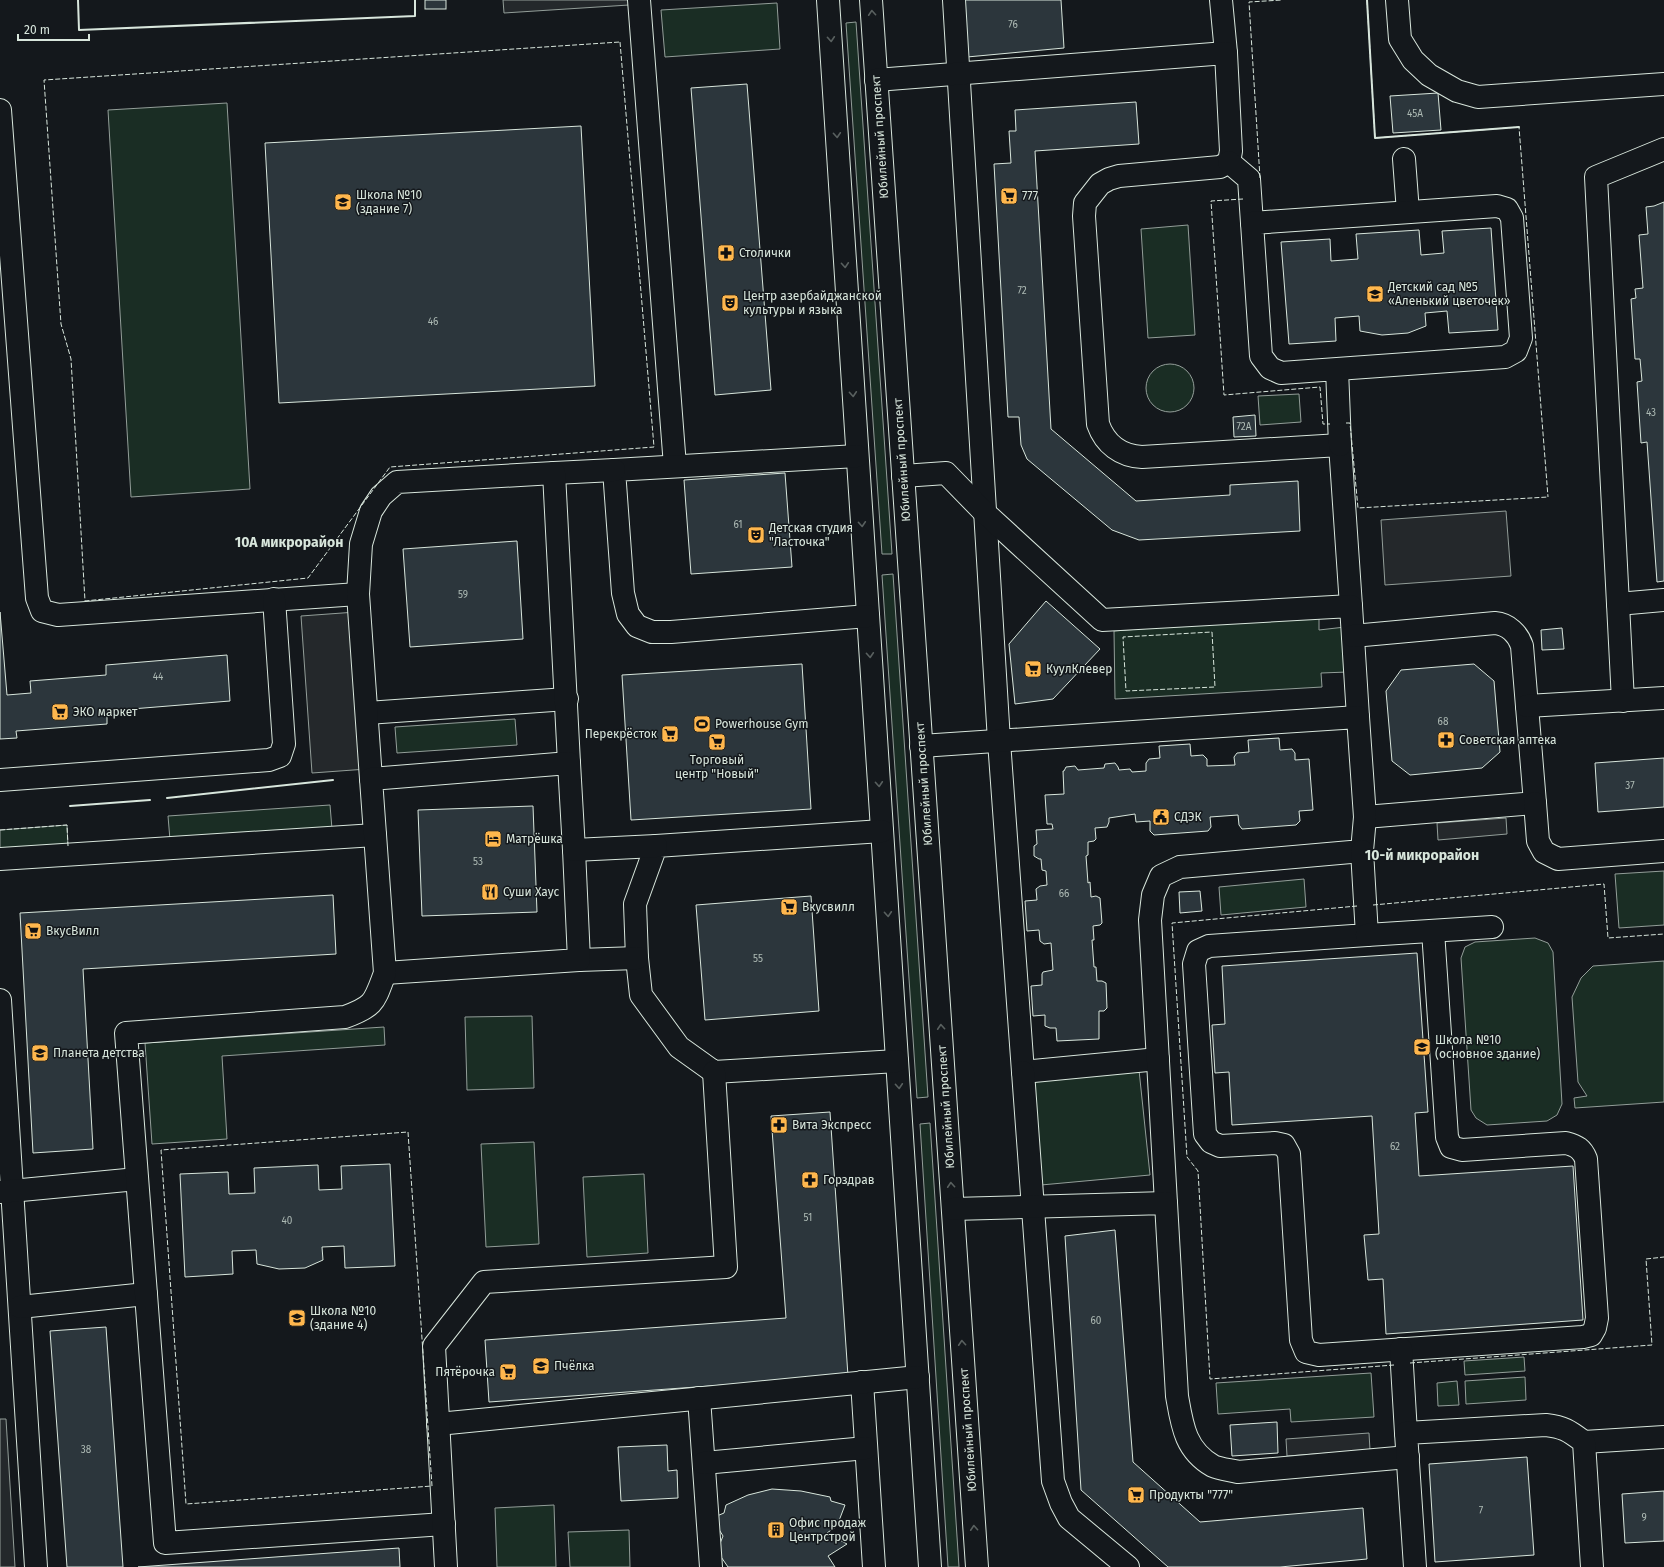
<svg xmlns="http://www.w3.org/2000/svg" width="1664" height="1567" viewBox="0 0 1664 1567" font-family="'Fira Sans',sans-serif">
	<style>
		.green { fill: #1a2d24; stroke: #939e99 }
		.parking { fill: #24282b; stroke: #939e99 }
		.building { fill: #2c363c; stroke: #d8e6dc }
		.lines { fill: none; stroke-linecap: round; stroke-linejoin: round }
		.minor-casing { stroke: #d8e6dc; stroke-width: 24 }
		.minor { stroke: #14181c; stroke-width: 22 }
		.fence { stroke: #d8e6dc; stroke-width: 1; stroke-dasharray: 5 2; stroke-linecap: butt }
		.wall { stroke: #d8e6dc; stroke-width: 2 }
		.oneway { stroke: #59605f }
		.labels { text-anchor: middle; stroke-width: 3; stroke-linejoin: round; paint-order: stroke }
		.number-label { font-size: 10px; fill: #adbab4 }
		.street-label { font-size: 12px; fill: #d8e6dc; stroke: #14181c }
		.poi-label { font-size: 12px; fill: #d8e6dc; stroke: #14181c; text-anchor: start }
		.quarter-label { font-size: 14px; font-weight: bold; fill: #d8e6dc; stroke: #14181c }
	</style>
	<rect width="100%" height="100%" fill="#14181c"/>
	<g class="green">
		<polygon points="777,3 780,49 665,57 661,10"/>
		<polygon points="856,22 892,554 882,554 846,23"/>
		<polygon points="227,103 250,489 131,497 108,110"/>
		<polygon points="1188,225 1195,335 1148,338 1141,229"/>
		<circle cx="1170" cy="388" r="24"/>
		<polygon points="1299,394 1301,422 1260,425 1258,396"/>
		<polygon points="893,574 928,1097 917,1098 882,575"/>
		<polygon points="1319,615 1319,630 1345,627 1348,672 1321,673 1322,687 1115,699 1114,631"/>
		<polygon points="515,719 517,745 397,753 395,727"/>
		<polygon points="330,805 332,829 170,840 168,816"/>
		<polygon points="67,825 68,847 0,852 0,830"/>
		<polygon points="1664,871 1664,925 1619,928 1615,874"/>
		<polygon points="1304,879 1306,907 1221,915 1219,887"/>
		<polygon points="1535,938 1548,943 1553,952 1562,1104 1557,1115 1547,1121 1487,1125 1476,1118 1471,1110 1461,958 1465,947 1475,942"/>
		<polygon points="1664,961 1664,1102 1575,1108 1574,1098 1587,1096 1578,1082 1572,997 1581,978 1593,966"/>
		<polygon points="532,1016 534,1088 467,1090 465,1017"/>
		<polygon points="384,1027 385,1045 222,1056 227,1139 152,1144 145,1043"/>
		<polygon points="1139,1070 1150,1175 1041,1185 1032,1080"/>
		<polygon points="930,1123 959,1567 948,1567 920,1124"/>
		<polygon points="534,1142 539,1244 486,1247 481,1144"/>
		<polygon points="644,1174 648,1253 587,1257 583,1177"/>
		<polygon points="1524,1357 1525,1371 1465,1375 1464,1361"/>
		<polygon points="1371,1373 1374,1417 1291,1422 1290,1409 1218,1414 1216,1383"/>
		<polygon points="1525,1377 1526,1400 1466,1404 1465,1381"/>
		<polygon points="1457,1381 1459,1405 1438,1406 1437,1383"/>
		<polygon points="554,1505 556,1567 497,1567 495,1508"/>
		<polygon points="629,1530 630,1567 570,1567 568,1532"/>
	</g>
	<g class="parking">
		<polygon points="503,0 629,0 629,5 504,13"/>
		<polygon points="1506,511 1511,576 1385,585 1381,520"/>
		<polygon points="356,612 367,769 312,773 301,616"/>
		<polygon points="1506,818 1507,834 1438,840 1437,823"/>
		<polygon points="0,1419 6,1419 15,1567 0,1567"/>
		<polygon points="1369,1433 1370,1450 1287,1456 1286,1439"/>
	</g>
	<g class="building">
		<rect x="425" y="0" width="21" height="9"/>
		<polygon points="963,0 1061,0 1064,48 967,57"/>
		<polygon points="747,84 771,390 715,395 691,88"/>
		<polygon points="1438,93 1441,130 1393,133 1390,96"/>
		<polygon points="1136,102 1139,144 1035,151 1051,429 1136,501 1230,495 1230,485 1298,481 1300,531 1139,540 1112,530 1027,459 1021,445 1019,417 1008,417 994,164 1011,163 1009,131 1016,131 1015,110"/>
		<polygon points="581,126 595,386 279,403 265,143"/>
		<polygon points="1664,202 1664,581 1657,582 1647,442 1641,443 1637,382 1642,381 1640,359 1635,359 1631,299 1636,298 1635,289 1643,288 1639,235 1648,234 1646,207 1654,206"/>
		<polygon points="1491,228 1498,330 1449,333 1447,311 1425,313 1426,326 1408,333 1382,335 1360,331 1359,316 1335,318 1336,341 1289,344 1281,242 1330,239 1331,261 1358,259 1356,234 1419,230 1421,255 1444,253 1442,231"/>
		<polygon points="1255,415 1256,436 1234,437 1233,417"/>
		<polygon points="785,473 792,567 691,574 684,480"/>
		<polygon points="517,541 523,639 410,647 403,549"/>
		<polygon points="1046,601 1100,649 1053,699 1015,704 1009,644"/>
		<polygon points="0,612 7,695 31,693 30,681 106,675 106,665 227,655 230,701 107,711 107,724 16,731 17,738 0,739"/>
		<polygon points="1562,628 1564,649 1542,650 1541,630"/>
		<polygon points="802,664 811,809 631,820 622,675"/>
		<polygon points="1474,664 1494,681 1500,752 1482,768 1410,775 1392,761 1386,691 1401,670"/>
		<polygon points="1279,738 1280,750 1292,749 1295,753 1295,760 1309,759 1313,810 1299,811 1300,821 1296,825 1242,829 1239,825 1238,815 1210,817 1211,827 1208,831 1154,835 1150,831 1150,821 1136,822 1135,814 1109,818 1109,822 1107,827 1095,828 1096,839 1094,841 1088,842 1088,855 1086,856 1088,883 1090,882 1091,897 1096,896 1100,898 1102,923 1100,925 1093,926 1094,940 1092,940 1094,967 1096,967 1097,981 1102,981 1106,983 1107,1008 1104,1011 1099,1011 1099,1039 1057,1041 1056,1028 1050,1028 1045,1026 1045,1015 1033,1016 1031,986 1042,985 1042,974 1043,972 1053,970 1051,943 1044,944 1040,941 1039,930 1027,931 1025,901 1037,900 1036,889 1040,886 1047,885 1046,871 1042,870 1041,859 1039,859 1034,856 1034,846 1037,844 1036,830 1053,829 1052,824 1047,824 1045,795 1064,794 1063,771 1064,771 1066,767 1075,766 1078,770 1104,768 1105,764 1115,763 1118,767 1119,770 1130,769 1132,772 1146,771 1146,763 1149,759 1160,758 1159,746 1190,744 1191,756 1203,755 1207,759 1207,766 1235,765 1234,757 1237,753 1249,752 1248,740"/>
		<polygon points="1664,758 1664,807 1598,812 1595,763"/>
		<polygon points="533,806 537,912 422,916 418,810"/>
		<polygon points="1200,891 1202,911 1180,913 1179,892"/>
		<polygon points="333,895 336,954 83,969 93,1149 33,1153 20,913"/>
		<polygon points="811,896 819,1011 705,1020 696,905"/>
		<polygon points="1417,953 1428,1112 1415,1113 1419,1176 1573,1166 1583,1320 1386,1334 1383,1279 1368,1280 1364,1235 1379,1234 1372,1116 1232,1125 1229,1072 1215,1073 1212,1025 1225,1024 1222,966"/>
		<polygon points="830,1112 848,1376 489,1402 485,1340 786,1318 771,1116"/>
		<polygon points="390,1164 395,1266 345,1268 344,1246 322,1247 323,1260 305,1268 279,1269 257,1264 256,1250 232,1251 233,1274 185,1277 180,1174 228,1172 229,1194 255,1193 254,1168 318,1165 319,1190 342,1189 341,1166"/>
		<polygon points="1115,1230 1133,1462 1200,1522 1363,1508 1367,1559 1280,1567 1168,1567 1081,1490 1065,1236"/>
		<polygon points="106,1327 123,1567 67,1567 50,1331"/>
		<polygon points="1277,1422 1278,1453 1232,1456 1230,1425"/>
		<polygon points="667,1445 668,1471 677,1470 678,1498 621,1501 618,1447"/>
		<polygon points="1527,1457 1534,1555 1435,1562 1429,1464"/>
		<polygon points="772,1489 801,1491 830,1497 831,1501 845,1505 837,1526 827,1533 847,1544 828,1556 835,1567 728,1567 717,1551 723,1536 712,1518 724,1513 726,1505 748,1495"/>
		<polygon points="1664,1491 1664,1541 1625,1543 1622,1494"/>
		<polygon points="399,1548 400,1567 138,1567"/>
	</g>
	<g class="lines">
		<defs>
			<g id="minor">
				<polyline points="639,0 675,466"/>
				<polyline points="828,0 930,1567"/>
				<polyline points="871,0 977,1567"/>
				<polyline points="954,0 999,741 1023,1072 1158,1059"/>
				<polyline points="1221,0 1226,53"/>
				<polyline points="1397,0 1400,39 1413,60 1429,75 1457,91 1478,97 1664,84"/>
				<path d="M876 80 1226 53 1231 151 1229 162 1220 167 1119 176 1109 179 1100 184 1085 203 1084 216 1098 424C1105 444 1121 456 1142 457L1340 445 1351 606"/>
				<polyline points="0,110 37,598 42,611 58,615 358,594"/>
				<polyline points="1404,159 1408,212"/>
				<polyline points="1229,162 1249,179 1252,223"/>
				<polyline points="1337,369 1281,373 1270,368 1261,356 1252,223 1497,206 1507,209 1512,218 1521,338 1516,351 1505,357 1337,369 1340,445"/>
				<polyline points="857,456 614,470 623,593 628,614 637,626 652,632 671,632 868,616"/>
				<polyline points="554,473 614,470"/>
				<polyline points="903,476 946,473 984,512 1102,620 1351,606 1358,717"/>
				<polyline points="1618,604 1664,600"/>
				<path d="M1353 636 1495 623C1508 624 1518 634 1522 646L1535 803 1365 817"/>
				<polyline points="1623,701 1596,177 1664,149"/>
				<polyline points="1527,706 1664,698"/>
				<polyline points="367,713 567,699"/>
				<polyline points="921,746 1358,717 1365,817 1362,851 1180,867 1161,876 1153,895 1150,920 1166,1203"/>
				<polyline points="371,779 358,594 361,544 371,511 381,496 397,482 554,473 569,763"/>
				<polyline points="0,780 269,760 280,756 284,744 274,599"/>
				<polyline points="1535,803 1538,841 1544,852 1558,859 1664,851"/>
				<polyline points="882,831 656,846 635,904 637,958 641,995 679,1047 714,1072 897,1061"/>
				<path d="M1362 851 1367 935 1209 946 1198 951 1194 964 1205 1134 1211 1142 1220 1146 1275 1143 1284 1145 1289 1154 1301 1340 1306 1352 1319 1355 1583 1337 1591 1335 1595 1328 1597 1318 1586 1159C1582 1149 1577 1146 1566 1143L1462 1150 1451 1147 1447 1137 1433 931"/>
				<polyline points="0,859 375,835"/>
				<polyline points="1367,935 1492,927"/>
				<polyline points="579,960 637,958"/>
				<polyline points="385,973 579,960 574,850"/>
				<polyline points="0,1000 36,1567"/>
				<polyline points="1023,1072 1053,1481 1061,1503 1069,1518 1128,1567"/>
				<polyline points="0,1192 137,1179"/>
				<path d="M953 1209 1166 1203 1177 1396C1182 1425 1185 1450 1213 1466 1220 1469 1230 1470 1238 1472L1408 1457"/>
				<polyline points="20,1307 146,1294"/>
				<polyline points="1401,1349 1406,1433"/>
				<polyline points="862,1382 874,1567"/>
				<polyline points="699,1398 711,1567"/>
				<polyline points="438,1424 918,1377"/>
				<polyline points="1584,1442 1664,1437"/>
				<polyline points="704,1463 866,1448"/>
				<path d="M444 1524 165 1543 126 1033 345 1017C375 1006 374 1002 385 973L371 779 569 763 574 850 656 846"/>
				<polyline points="446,1567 434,1346 484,1282 726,1267 714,1072"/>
				<path d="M1415 1567 1406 1433 1546 1425C1564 1427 1569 1431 1584 1442L1592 1567"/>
			</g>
		</defs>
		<use href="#minor" class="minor-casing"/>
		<use href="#minor" class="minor"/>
		<g class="fence">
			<polyline points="1367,0 1375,138 1519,127 1548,497"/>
			<polygon points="620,42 654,447 390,467 308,578 85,601 71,359 61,324 44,80"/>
			<polyline points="1260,178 1249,2 1282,0"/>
			<polyline points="1243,199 1211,201 1224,395 1320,387 1323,424 1330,424"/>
			<polyline points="1346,423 1350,423 1358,508 1548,497"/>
			<polygon points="1212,632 1215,687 1126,691 1123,637"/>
			<polyline points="0,830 67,825 68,846"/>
			<polyline points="1373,905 1604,884 1608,938 1664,934"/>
			<polyline points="1357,906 1172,923 1187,1157 1198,1171 1210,1379 1394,1365"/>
			<polygon points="408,1132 432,1486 186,1504 161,1150"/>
			<polyline points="1410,1363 1652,1345 1646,1259 1664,1257"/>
		</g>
		<g class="wall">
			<polyline points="78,0 79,30 415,16 415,0"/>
			<polyline points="1367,0 1375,138 1519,127"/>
			<polyline points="167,798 333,780"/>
			<polyline points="70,806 150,800"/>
		</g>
	</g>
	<defs><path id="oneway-chevron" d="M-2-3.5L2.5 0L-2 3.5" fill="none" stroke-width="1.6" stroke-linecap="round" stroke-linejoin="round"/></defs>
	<g class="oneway">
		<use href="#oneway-chevron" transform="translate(872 13) rotate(-94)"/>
		<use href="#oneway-chevron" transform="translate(831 39) rotate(86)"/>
		<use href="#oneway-chevron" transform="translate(837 135) rotate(86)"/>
		<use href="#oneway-chevron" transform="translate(845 265) rotate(86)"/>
		<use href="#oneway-chevron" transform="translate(853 394) rotate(86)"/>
		<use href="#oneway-chevron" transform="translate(862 524) rotate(86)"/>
		<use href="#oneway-chevron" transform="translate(870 655) rotate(86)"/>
		<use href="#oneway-chevron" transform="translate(879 784) rotate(86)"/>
		<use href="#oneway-chevron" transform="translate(888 914) rotate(86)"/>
		<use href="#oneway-chevron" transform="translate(941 1027) rotate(-94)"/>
		<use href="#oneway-chevron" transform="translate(899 1086) rotate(86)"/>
		<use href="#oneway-chevron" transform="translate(951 1185) rotate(-94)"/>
		<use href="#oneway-chevron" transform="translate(962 1343) rotate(-94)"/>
		<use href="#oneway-chevron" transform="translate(974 1528) rotate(-94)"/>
	</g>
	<defs>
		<symbol id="supermarket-square" viewBox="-11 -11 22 22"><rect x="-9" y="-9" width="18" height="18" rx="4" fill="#ffb74d" stroke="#14181c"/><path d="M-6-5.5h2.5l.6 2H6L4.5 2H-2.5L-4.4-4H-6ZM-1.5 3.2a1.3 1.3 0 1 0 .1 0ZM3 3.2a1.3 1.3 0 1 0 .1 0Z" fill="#111"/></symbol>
		<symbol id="school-square" viewBox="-11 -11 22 22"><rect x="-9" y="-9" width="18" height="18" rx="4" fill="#ffb74d" stroke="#14181c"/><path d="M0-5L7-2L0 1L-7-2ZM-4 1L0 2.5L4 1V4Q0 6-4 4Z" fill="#111"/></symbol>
		<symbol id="pharmacy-square" viewBox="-11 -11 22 22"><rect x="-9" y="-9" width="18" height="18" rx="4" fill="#ffb74d" stroke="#14181c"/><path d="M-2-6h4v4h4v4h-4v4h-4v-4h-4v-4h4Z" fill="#111"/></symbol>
		<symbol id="theatre-square" viewBox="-11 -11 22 22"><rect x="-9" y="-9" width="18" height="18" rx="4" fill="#ffb74d" stroke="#14181c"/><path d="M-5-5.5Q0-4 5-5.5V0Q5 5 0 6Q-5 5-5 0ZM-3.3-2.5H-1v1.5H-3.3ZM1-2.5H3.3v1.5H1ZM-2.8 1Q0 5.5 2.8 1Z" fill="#111"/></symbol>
		<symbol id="stadium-square" viewBox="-11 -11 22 22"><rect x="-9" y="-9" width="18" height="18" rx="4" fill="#ffb74d" stroke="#14181c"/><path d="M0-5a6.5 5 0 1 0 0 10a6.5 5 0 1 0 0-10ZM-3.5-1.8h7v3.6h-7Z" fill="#111"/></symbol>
		<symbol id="civic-square" viewBox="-11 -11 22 22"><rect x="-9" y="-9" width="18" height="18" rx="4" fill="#ffb74d" stroke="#14181c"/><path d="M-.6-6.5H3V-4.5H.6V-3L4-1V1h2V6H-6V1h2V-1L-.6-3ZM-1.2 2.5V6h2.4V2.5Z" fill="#111"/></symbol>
		<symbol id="hotel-square" viewBox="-11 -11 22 22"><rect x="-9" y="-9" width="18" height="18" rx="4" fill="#ffb74d" stroke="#14181c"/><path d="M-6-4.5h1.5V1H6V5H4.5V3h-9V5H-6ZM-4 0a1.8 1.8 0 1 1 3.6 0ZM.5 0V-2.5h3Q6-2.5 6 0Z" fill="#111"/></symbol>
		<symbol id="restaurant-square" viewBox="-11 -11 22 22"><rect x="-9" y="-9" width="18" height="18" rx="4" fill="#ffb74d" stroke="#14181c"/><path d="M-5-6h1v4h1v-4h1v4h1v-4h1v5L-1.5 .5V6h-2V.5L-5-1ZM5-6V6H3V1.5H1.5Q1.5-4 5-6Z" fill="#111"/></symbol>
		<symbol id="building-square" viewBox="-11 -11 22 22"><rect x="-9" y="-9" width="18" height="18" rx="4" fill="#ffb74d" stroke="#14181c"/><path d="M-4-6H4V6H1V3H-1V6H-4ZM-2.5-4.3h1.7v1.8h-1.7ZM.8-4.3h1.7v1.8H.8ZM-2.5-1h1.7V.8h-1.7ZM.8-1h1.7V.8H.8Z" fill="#111"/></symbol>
	</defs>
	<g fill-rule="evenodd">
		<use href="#supermarket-square" x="999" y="186" width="20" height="20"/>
		<use href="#school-square" x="333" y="192" width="20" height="20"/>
		<use href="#pharmacy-square" x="716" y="243" width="20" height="20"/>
		<use href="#school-square" x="1365" y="284" width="20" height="20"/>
		<use href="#theatre-square" x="720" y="293" width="20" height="20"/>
		<use href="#theatre-square" x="746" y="525" width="20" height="20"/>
		<use href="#supermarket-square" x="1023" y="659" width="20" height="20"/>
		<use href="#supermarket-square" x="50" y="702" width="20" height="20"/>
		<use href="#stadium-square" x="692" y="714" width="20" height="20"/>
		<use href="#supermarket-square" x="660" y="724" width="20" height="20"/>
		<use href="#pharmacy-square" x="1436" y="730" width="20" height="20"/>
		<use href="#supermarket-square" x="707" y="732" width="20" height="20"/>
		<use href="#civic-square" x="1151" y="807" width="20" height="20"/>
		<use href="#hotel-square" x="483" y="829" width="20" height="20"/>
		<use href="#restaurant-square" x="480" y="882" width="20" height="20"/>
		<use href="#supermarket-square" x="779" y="897" width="20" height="20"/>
		<use href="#supermarket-square" x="23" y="921" width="20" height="20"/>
		<use href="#school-square" x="1412" y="1037" width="20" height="20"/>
		<use href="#school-square" x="30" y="1043" width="20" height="20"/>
		<use href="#pharmacy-square" x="769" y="1115" width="20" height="20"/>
		<use href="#pharmacy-square" x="800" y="1170" width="20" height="20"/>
		<use href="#school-square" x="287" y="1308" width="20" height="20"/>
		<use href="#school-square" x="531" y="1356" width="20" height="20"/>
		<use href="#supermarket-square" x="498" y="1362" width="20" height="20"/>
		<use href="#supermarket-square" x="1126" y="1485" width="20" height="20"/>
		<use href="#building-square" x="766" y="1520" width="20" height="20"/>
	</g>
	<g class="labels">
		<g class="number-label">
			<text x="1013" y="28">76</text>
			<text x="1415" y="117">45А</text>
			<text x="1022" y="294">72</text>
			<text x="433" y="325">46</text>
			<text x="1651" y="416">43</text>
			<text x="1244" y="430">72А</text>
			<text x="738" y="528">61</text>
			<text x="463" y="598">59</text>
			<text x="158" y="680">44</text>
			<text x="1443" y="725">68</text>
			<text x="1630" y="789">37</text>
			<text x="478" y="865">53</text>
			<text x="1064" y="897">66</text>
			<text x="758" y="962">55</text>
			<text x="1395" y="1150">62</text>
			<text x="808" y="1221">51</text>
			<text x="287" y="1224">40</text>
			<text x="1096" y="1324">60</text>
			<text x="86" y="1453">38</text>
			<text x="1481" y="1514">7</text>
			<text x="1644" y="1521">9</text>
		</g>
		<g class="street-label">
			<text transform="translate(880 137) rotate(-94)" y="4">Юбилейный проспект</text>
			<text transform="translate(902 460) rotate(-94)" y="4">Юбилейный проспект</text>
			<text transform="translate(924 784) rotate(-94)" y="4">Юбилейный проспект</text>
			<text transform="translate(946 1107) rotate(-94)" y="4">Юбилейный проспект</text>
			<text transform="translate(968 1430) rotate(-94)" y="4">Юбилейный проспект</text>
		</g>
		<g class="poi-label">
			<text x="356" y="199">Школа №10<tspan x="356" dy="14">(здание 7)</tspan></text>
			<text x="1022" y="200">777</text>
			<text x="739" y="257">Столички</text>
			<text x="1388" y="291">Детский сад №5<tspan x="1388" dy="14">«Аленький цветочек»</tspan></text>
			<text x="743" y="300">Центр азербайджанской<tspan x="743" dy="14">культуры и языка</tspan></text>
			<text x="769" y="532">Детская студия<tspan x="769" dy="14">"Ласточка"</tspan></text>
			<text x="1046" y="673">КуулКлевер</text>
			<text x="73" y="716">ЭКО маркет</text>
			<text x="715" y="728">Powerhouse Gym</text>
			<text x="657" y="738" text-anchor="end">Перекрёсток</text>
			<text x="1459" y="744">Советская аптека</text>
			<text x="717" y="764" text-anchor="middle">Торговый<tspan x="717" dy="14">центр "Новый"</tspan></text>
			<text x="1174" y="821">СДЭК</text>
			<text x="506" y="843">Матрёшка</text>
			<text x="503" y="896">Суши Хаус</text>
			<text x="802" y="911">Вкусвилл</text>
			<text x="46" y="935">ВкусВилл</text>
			<text x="1435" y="1044">Школа №10<tspan x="1435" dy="14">(основное здание)</tspan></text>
			<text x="53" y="1057">Планета детства</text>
			<text x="792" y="1129">Вита Экспресс</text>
			<text x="823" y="1184">Горздрав</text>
			<text x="310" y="1315">Школа №10<tspan x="310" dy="14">(здание 4)</tspan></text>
			<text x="554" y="1370">Пчёлка</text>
			<text x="495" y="1376" text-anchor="end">Пятёрочка</text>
			<text x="1149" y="1499">Продукты "777"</text>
			<text x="789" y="1527">Офис продаж<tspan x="789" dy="14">Центрстрой</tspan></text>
		</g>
		<g class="quarter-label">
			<text x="289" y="547">10А микрорайон</text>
			<text x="1422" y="860">10-й микрорайон</text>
		</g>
	</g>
	<path d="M18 34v6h71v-6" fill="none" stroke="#d8e6dc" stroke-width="2"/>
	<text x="24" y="34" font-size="12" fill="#d8e6dc" stroke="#14181c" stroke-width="3" paint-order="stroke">20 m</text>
</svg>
